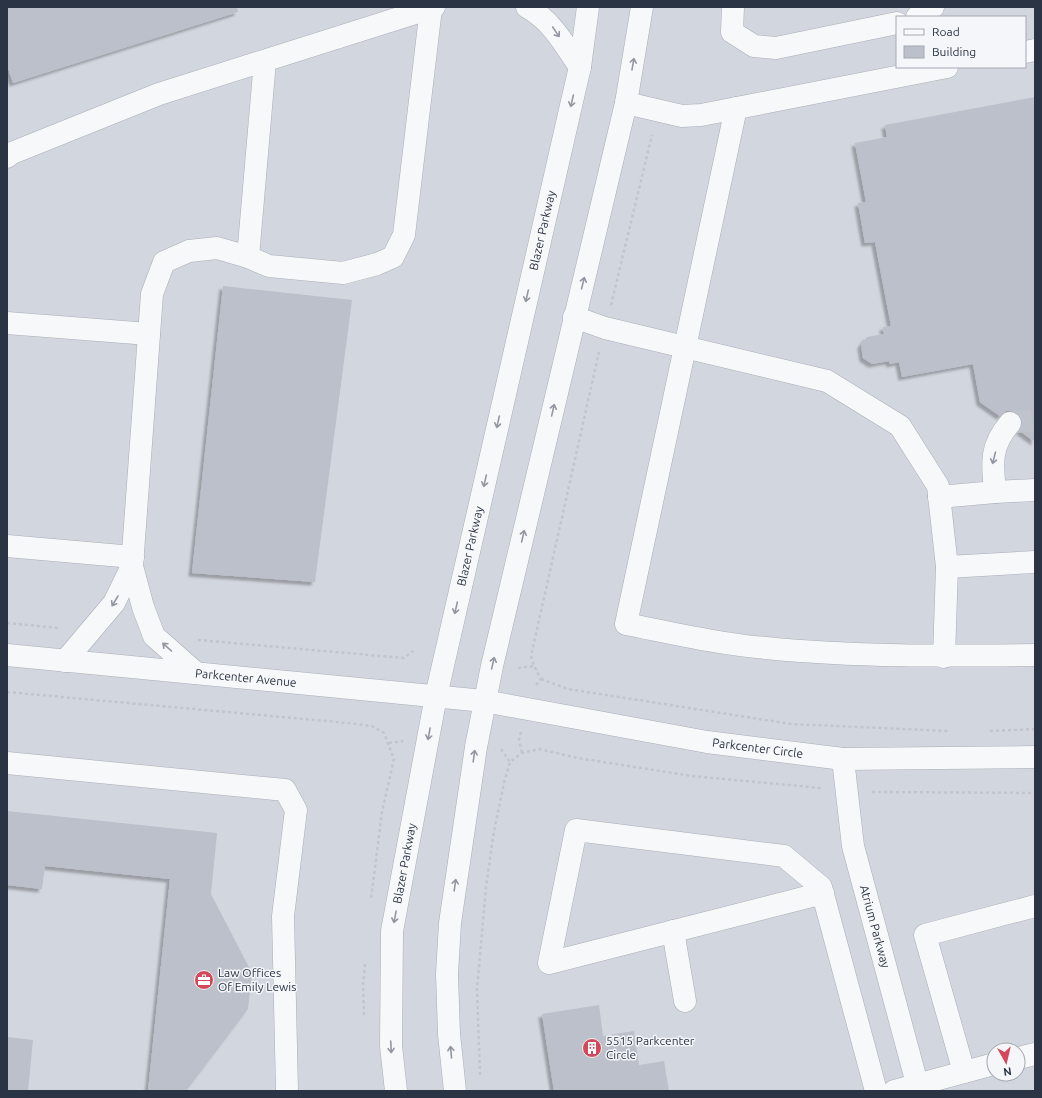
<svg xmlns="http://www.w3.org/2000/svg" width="1042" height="1098" viewBox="0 0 1042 1098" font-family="Ubuntu,sans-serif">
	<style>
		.built { fill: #d2d6de; fill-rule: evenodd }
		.building { fill: #bbc0ca; filter: url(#shadow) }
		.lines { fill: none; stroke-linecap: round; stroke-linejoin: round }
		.minor-tunnel { stroke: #bfc3cb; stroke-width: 22; stroke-dasharray: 22 11; stroke-linecap: butt }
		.minor-casing { stroke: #a9aeb7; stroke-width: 23 }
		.path { stroke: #c2c5cb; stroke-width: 2.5; stroke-dasharray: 3 3; stroke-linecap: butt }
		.minor { stroke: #f7f8fa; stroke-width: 22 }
		.oneway { stroke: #9196a0 }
		.labels { text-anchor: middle; stroke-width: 3; stroke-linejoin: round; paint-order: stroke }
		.street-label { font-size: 12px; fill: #2b3445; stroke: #f4f6f9 }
		.poi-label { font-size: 12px; fill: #2b3445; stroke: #f4f6f9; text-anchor: start }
	</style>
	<defs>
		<filter id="shadow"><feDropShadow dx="-3.5" dy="3.5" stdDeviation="1" flood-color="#0004"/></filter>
	</defs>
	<rect width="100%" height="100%" fill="#e4e7ec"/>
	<path class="built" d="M7 7H1035V1091H7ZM897 17H1025V67H897ZM994 1050H1018V1074H994Z"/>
	<g class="building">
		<polygon points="7,7 237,7 238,12 13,83 7,65"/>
		<polygon points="1035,97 1035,442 1020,431 1022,425 1022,419 1017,413 1011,411 1006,411 1000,416 980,402 973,364 902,377 899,362 890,364 889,361 872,364 863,358 861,345 867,337 884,334 883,327 891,326 875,242 865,243 858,203 866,202 855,143 887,137 885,125"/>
		<polygon points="223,286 352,300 315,582 192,573"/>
		<polygon points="7,811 217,833 211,894 252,973 248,1009 186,1091 148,1091 170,879 45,866 42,889 7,885"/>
		<polygon points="599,1005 603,1036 634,1031 639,1065 664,1061 669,1091 554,1091 542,1014"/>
		<polygon points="7,1037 33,1040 28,1091 7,1091"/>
	</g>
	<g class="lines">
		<polyline class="minor-tunnel" points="1010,423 1035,420"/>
		<defs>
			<g id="minor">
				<path d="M527 7C552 21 564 44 580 67"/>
				<polyline points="733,7 732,32 754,46 776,48 897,23"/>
				<polyline points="917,17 933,7"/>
				<polyline points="1025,52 1035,50"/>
				<polyline points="626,103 682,116 701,115 947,67"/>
				<path d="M736 108 626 624C672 633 719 644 766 648 855 657 945 656 1035 655"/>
				<polyline points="7,157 12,153 159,94 434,7"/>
				<polyline points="248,257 265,61"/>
				<polyline points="574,317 605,328 827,381 900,426 938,486 947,567 1035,562"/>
				<polyline points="7,323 149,334"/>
				<path d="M1010 423C990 446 992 463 995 492L1035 490"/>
				<polyline points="939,497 995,492"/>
				<polyline points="7,546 133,557"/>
				<path id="s1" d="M7 655 484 701 707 742 843 759 1035 757"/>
				<polyline points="944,657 947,567"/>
				<polyline points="65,661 114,603 132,566"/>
				<polyline points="196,673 154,636 143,607 132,566 152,294 164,262 189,251 217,248 248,257 269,266 343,273 377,264 393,257 404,235 431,8"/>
				<path id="s2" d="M843 759 853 846 919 1091"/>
				<polyline points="7,763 285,790 296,810 283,916 287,1091"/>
				<polyline points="823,893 549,963 576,830 784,856 821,887 876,1091"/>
				<polyline points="673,931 685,1001"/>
				<polyline points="1018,1058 1035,1054"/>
				<polyline points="964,1072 925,935 1035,906"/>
				<path id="s3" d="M396 1091 391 1046 392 931 436 696 573 97 580 67 588 7"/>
				<polyline points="455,1091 449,1034 447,974 450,923 476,747 492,666 626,103 642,7"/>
				<polyline points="894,1091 994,1064"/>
			</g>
		</defs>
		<use href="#minor" class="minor-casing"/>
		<g class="path">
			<polyline points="611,305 652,135"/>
			<polyline points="7,623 59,628"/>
			<polyline points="198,640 404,658 413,651"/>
			<polyline points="518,668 534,666"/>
			<polyline points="541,679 568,689 791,724 949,731"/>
			<polyline points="536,685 541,679 534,666 531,656 599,352"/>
			<polyline points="7,692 348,723 372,726 384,733 394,759 382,812 371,899"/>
			<polyline points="990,731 1035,729"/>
			<polyline points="521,732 519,739 522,753"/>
			<polyline points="389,743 403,741"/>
			<polyline points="501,749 510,762"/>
			<polyline points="872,792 1035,793"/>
			<polyline points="364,1015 363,986 365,964"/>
			<polyline points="480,1075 477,989 486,887 494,831 504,783 510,762 522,753 539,749 578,758 692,776 821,788"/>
		</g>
		<use href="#minor" class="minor"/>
	</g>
	<defs><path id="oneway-shaft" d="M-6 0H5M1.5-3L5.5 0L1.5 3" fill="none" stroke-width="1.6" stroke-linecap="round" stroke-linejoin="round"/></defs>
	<g class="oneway">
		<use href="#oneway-shaft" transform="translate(556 32) rotate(56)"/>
		<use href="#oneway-shaft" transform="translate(633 64) rotate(-80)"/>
		<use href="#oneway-shaft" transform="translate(572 101) rotate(103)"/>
		<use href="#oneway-shaft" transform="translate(583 283) rotate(-76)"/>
		<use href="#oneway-shaft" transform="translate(527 296) rotate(103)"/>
		<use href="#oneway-shaft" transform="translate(553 410) rotate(-77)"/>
		<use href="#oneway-shaft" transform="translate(498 422) rotate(103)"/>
		<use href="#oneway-shaft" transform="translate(994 458) rotate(104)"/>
		<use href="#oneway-shaft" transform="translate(485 481) rotate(103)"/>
		<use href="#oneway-shaft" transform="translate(523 536) rotate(-77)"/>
		<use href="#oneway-shaft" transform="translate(115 601) rotate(121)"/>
		<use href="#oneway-shaft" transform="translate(456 608) rotate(103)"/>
		<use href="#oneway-shaft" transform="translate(167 647) rotate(-138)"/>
		<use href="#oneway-shaft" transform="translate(493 663) rotate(-77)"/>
		<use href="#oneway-shaft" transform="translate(429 734) rotate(100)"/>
		<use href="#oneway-shaft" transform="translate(474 756) rotate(-82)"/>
		<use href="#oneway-shaft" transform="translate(455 885) rotate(-82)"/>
		<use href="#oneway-shaft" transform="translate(395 917) rotate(101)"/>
		<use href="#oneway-shaft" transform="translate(391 1047) rotate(87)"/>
		<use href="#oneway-shaft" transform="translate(451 1052) rotate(-95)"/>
	</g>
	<defs>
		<symbol id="office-disc" viewBox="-11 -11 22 22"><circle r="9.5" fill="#d1495b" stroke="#f4f6f9"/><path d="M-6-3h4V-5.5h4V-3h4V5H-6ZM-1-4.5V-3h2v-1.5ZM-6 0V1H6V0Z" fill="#fff"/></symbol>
		<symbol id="building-disc" viewBox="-11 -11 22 22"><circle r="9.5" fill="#d1495b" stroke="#f4f6f9"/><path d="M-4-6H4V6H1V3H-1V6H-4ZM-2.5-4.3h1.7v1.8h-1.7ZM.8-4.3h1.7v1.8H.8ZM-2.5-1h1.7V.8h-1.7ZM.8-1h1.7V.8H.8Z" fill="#fff"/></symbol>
	</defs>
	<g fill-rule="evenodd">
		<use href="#office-disc" x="193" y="969" width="22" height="22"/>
		<use href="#building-disc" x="581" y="1037" width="22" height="22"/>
	</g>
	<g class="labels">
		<g class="street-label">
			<text dy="4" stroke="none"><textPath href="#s3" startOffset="877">Blazer Parkway</textPath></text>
			<text dy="4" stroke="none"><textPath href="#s3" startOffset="553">Blazer Parkway</textPath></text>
			<text dy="4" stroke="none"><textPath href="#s1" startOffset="240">Parkcenter Avenue</textPath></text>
			<text dy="4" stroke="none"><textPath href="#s1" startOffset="757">Parkcenter Circle</textPath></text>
			<text dy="4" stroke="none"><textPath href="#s3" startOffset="229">Blazer Parkway</textPath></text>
			<text dy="4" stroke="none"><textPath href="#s2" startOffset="171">Atrium Parkway</textPath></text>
		</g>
		<g class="poi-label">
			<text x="218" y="977">Law Offices<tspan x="218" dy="14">Of Emily Lewis</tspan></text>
			<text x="606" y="1045">5515 Parkcenter<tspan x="606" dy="14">Circle</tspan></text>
		</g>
	</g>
	<rect width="1042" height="1098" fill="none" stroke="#2b3445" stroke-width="16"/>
	<rect x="896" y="16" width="130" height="52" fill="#f4f6f9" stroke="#a4a8b1"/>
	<rect x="904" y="29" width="20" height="6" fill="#f7f8fa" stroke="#a4a8b1"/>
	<text x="932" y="36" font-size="12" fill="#2b3445">Road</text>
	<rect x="904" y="46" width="20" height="12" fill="#bbc0ca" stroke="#a4a8b1"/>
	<text x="932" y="56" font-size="12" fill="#2b3445">Building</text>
	<g transform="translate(1006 1062) rotate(172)"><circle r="19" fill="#f4f6f9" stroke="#a4a8b1"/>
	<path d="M0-3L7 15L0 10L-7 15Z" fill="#d1495b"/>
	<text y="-6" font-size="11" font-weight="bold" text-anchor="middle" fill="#2b3445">N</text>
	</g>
</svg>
